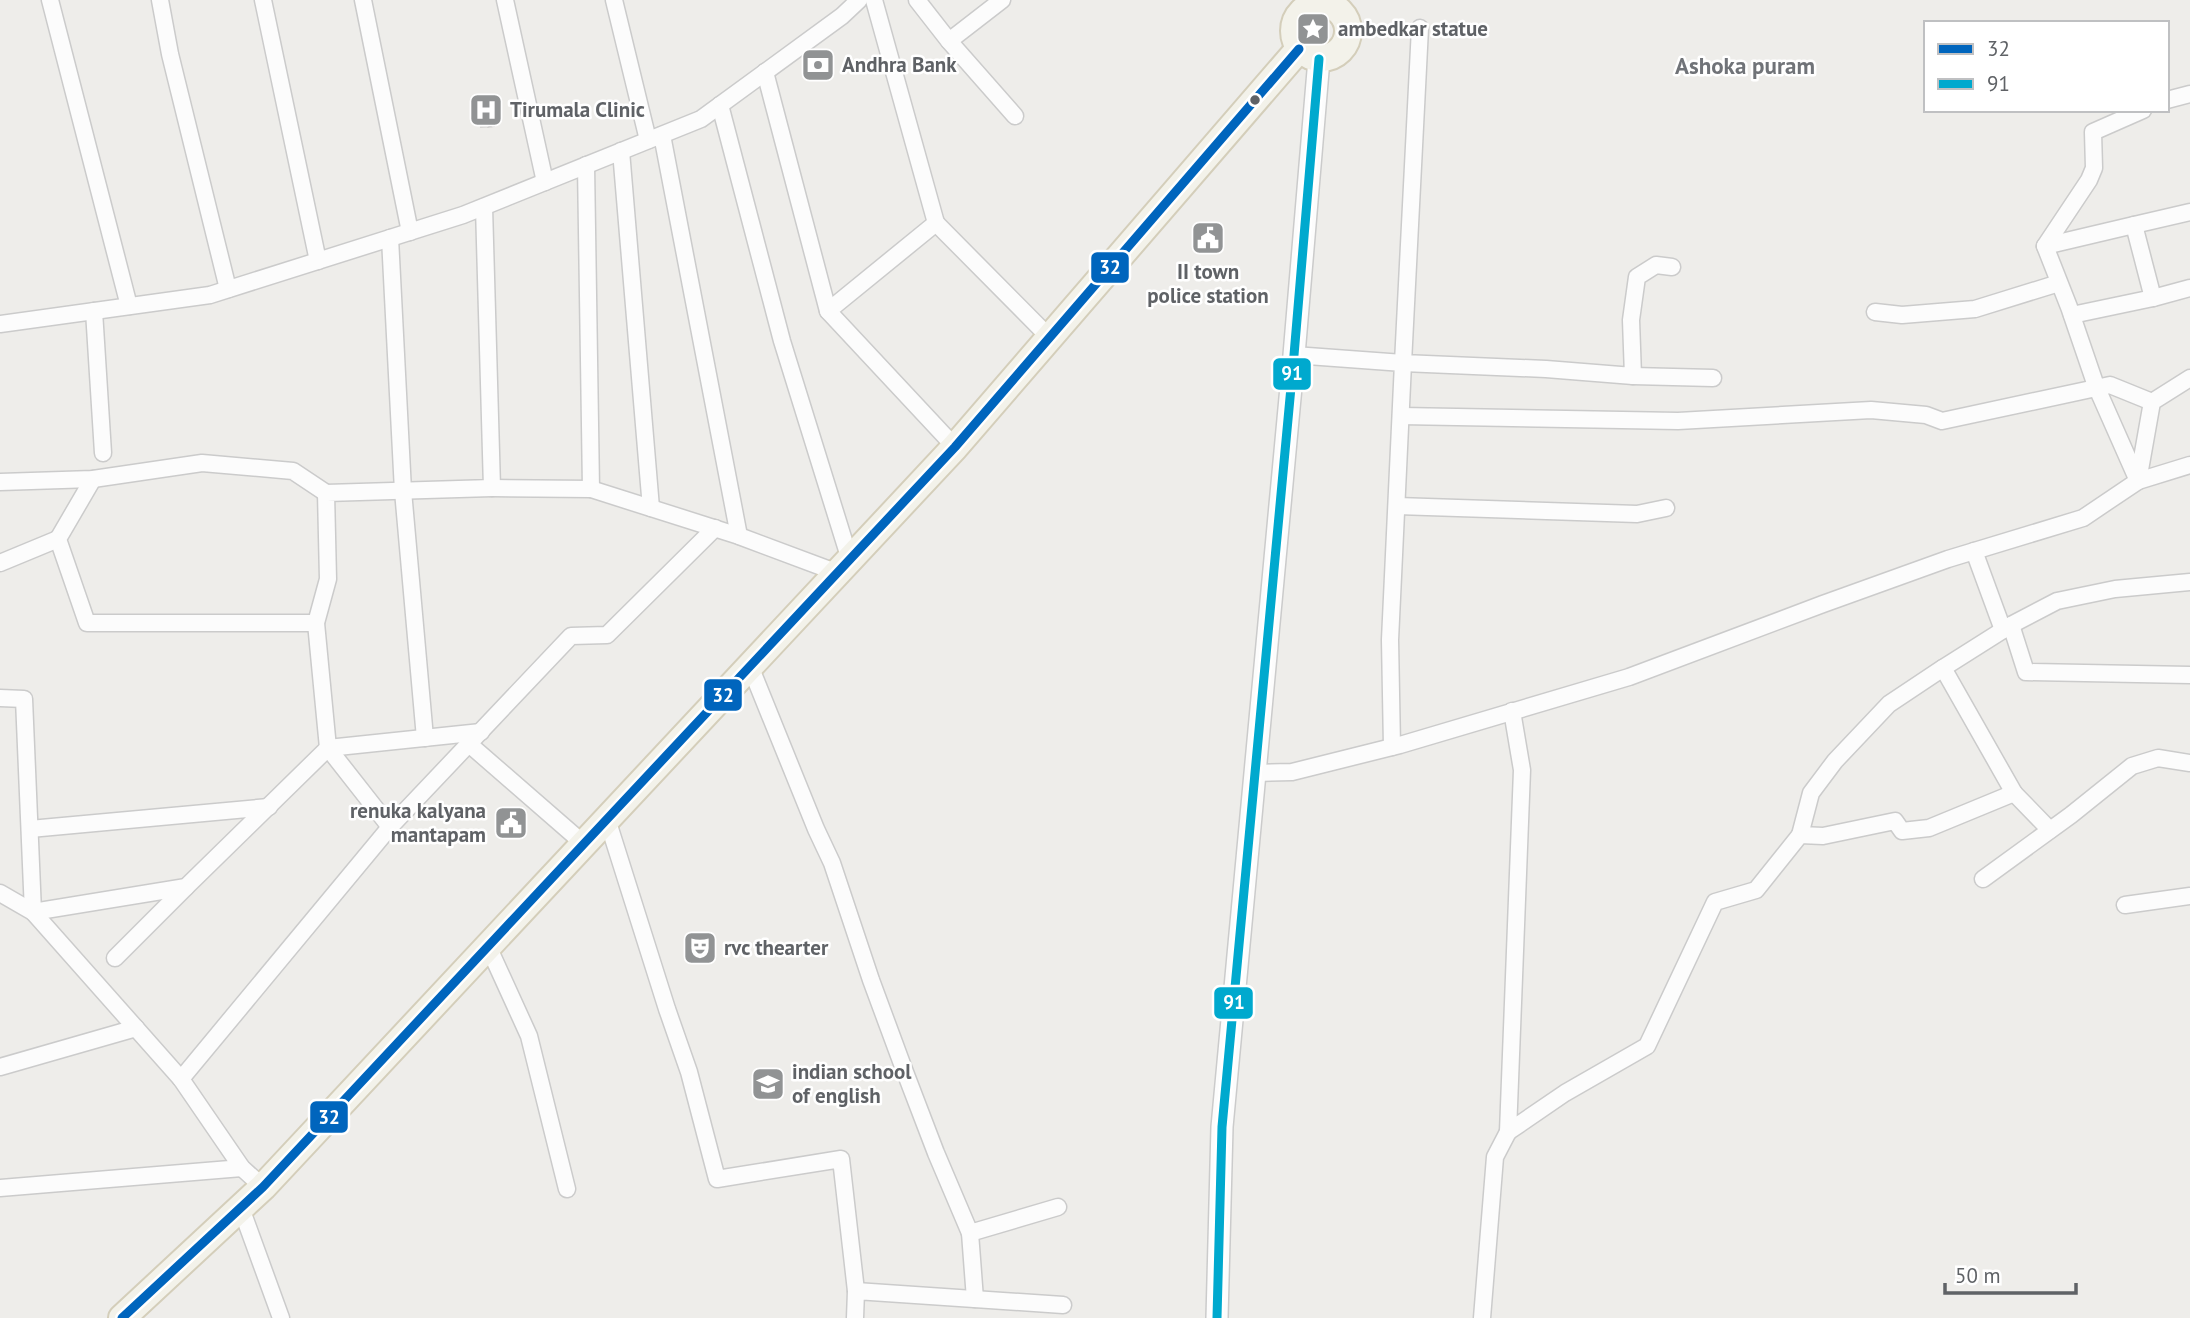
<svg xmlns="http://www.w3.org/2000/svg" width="2190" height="1318" viewBox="0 0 2190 1318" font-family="'PT Sans',sans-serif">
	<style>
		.building { fill: url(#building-cross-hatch) }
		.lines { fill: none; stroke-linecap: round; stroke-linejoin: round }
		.minor-casing { stroke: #cbcbcb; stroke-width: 19 }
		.tertiary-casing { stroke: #cbcbcb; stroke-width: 24 }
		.primary-casing { stroke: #d4ceba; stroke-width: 30 }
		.minor { stroke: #fcfcfc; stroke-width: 16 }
		.tertiary { stroke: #fcfcfc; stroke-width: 21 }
		.primary { stroke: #f3f2ea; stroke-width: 26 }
		.bus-1-casing { stroke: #fff; stroke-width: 14 }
		.bus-2-casing { stroke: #fff; stroke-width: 14 }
		.bus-1 { stroke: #0065bd; stroke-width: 9 }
		.bus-2 { stroke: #00a9ce; stroke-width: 9 }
		.bus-dot { fill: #5f6266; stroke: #fff; stroke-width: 2.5 }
		.labels { text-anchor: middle; stroke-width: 5; stroke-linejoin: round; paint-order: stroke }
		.poi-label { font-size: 21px; font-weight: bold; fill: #5f6266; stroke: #fff; text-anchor: start }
		.neighbourhood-label { font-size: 23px; font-weight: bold; fill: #707378; stroke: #fff }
		.line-badge { stroke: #fff; stroke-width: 2.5 }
		.badge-label { font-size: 19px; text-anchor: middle; font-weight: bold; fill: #fff }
	</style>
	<defs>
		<pattern id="building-cross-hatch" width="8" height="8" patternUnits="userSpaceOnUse" patternTransform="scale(1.75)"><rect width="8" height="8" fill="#d5d4d2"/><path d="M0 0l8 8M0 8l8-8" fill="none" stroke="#b0afae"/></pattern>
	</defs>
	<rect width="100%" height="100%" fill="#eeedea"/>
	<polygon class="building" points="493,100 495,127 480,128 478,101"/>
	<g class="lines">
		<defs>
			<g id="minor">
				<polyline points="50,0 129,306"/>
				<polyline points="160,0 170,54 228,289"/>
				<polyline points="263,0 318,261"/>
				<polyline points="363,0 410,232"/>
				<polyline points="505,0 545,182"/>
				<polyline points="614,0 648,140"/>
				<polyline points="874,0 936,223 828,311 955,447"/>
				<polyline points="917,0 949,41 1002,0"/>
				<polyline points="1420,28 1403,363 1546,369 1633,376 1631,320 1637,277 1656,265 1672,267"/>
				<polyline points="949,41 1015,116"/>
				<polyline points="765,72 828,311"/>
				<polyline points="2167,100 2190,94"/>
				<polyline points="720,105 782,341 850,560"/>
				<polyline points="2143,110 2093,132 2094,168 2089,180 2045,246 2069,307 2096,386 2138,481 2190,465"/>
				<polyline points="662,135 739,536"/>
				<polyline points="621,151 651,508"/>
				<polyline points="936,223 1049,337"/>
				<polyline points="390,238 403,491 425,738"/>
				<polyline points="2045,246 2134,225"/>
				<polyline points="2153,298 2190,288"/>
				<polyline points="94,311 103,453"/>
				<polyline points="1875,312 1902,315 1975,309 2059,283"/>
				<polyline points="2072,315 2153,298 2134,225 2190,212"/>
				<polyline points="0,324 210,295 463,215 701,119 842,16 859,0"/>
				<polyline points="1294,355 1403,363 1390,640 1392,747"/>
				<polyline points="1633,376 1713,378"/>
				<polyline points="1401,416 1678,421 1871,410 1926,415 1942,421 2110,385 2152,402"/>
				<polyline points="93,479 58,539 87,623 316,623"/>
				<polyline points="0,482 93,479 202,463 293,471 326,493"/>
				<polyline points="492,488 591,489 586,165"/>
				<polyline points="591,489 739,536 838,573"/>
				<polyline points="1397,506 1637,514 1666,508"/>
				<polyline points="1974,551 2003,630"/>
				<polyline points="0,563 58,539"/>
				<polyline points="2011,625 2026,672 2190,675"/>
				<polyline points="750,666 816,829 832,863 871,980 905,1072 936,1153 970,1233"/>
				<polyline points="1943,668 2014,793"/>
				<polyline points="0,698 24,699 33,912 181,1079 242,1168 263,1187"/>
				<polyline points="1512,711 1522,770 1508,1132 1565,1093 1647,1046 1715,902 1756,890 1800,835 1823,836 1895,821 1902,831 1929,828 2014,793 2050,830"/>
				<polyline points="469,744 584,844"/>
				<polyline points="1255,773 1292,772 1400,745 1629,677 1823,604 1948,559 2083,518 2138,481 2152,402 2190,378"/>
				<polyline points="607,819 667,1009 689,1072 717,1179 841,1159 856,1291"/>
				<polyline points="390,827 328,748 316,623 328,579 326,493 492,488 484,207"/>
				<polyline points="30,829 269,807"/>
				<polyline points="1800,835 1811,793 1835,761 1889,704 1943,668 2011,625 2057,601 2115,589 2190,582"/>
				<polyline points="1983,879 2071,815 2132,766 2158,758 2190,763"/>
				<polyline points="0,893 33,912 186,887 328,748 481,732"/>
				<polyline points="2125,905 2190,896"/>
				<polyline points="488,946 529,1036 567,1189"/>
				<polyline points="115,958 186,887"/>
				<polyline points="0,1067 136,1028"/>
				<polyline points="181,1079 390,827 571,636 607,635 715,528"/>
				<polyline points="0,1188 242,1168"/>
				<polyline points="241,1208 281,1318"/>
				<polyline points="975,1299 970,1233 1058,1207"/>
				<polyline points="855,1318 856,1291 1063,1305"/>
				<polyline points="1482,1318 1495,1157 1508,1132"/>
			</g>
			<g id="tertiary">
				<polyline points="1319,0 1321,4"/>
				<polyline points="1217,1318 1222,1127 1294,355 1319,59"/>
			</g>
			<g id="primary">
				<circle cx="1321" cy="31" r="27"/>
				<polyline points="122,1318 263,1187 955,447 1299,49"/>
			</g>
		</defs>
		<use href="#minor" class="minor-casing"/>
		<use href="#tertiary" class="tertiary-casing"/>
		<use href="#primary" class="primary-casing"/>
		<use href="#minor" class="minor"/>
		<use href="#tertiary" class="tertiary"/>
		<use href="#primary" class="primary"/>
		<defs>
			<polyline id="bus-1" points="122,1318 263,1187 955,447 1299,49"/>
			<polyline id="bus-2" points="1217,1318 1222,1127 1294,355 1319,59"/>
		</defs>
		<use href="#bus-1" class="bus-1-casing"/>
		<use href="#bus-2" class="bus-2-casing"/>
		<use href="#bus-1" class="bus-1"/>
		<use href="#bus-2" class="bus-2"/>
	</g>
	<defs>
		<symbol id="sight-square" viewBox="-11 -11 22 22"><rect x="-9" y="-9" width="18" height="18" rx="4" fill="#919394" stroke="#fff"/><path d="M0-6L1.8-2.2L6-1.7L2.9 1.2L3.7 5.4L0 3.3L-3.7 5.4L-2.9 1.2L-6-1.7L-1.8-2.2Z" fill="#fff"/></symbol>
		<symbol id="bank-square" viewBox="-11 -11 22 22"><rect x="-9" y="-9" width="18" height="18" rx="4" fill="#919394" stroke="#fff"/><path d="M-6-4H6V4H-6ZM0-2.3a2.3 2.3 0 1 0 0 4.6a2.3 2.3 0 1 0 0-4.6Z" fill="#fff"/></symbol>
		<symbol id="hospital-square" viewBox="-11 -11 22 22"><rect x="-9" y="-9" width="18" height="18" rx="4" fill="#919394" stroke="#fff"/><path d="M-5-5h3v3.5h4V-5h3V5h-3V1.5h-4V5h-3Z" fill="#fff"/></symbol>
		<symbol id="civic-square" viewBox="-11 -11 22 22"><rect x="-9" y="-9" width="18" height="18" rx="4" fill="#919394" stroke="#fff"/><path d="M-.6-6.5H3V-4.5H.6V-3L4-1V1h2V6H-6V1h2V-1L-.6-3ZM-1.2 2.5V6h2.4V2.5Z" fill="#fff"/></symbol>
		<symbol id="theatre-square" viewBox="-11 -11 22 22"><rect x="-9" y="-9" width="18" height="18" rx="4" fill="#919394" stroke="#fff"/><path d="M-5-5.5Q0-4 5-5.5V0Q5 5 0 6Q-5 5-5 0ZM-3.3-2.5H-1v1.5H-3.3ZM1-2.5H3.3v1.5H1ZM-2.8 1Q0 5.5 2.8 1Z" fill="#fff"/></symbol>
		<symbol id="school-square" viewBox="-11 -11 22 22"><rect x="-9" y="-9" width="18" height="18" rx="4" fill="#919394" stroke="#fff"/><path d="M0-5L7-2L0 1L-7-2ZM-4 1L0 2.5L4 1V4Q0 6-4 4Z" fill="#fff"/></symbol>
	</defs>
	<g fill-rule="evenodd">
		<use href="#sight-square" x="1294" y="10" width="38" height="38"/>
		<use href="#bank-square" x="799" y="46" width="38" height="38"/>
		<use href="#hospital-square" x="467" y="91" width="38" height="38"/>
		<use href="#civic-square" x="1189" y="219" width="38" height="38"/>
		<use href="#civic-square" x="492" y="804" width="38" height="38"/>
		<use href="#theatre-square" x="681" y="929" width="38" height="38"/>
		<use href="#school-square" x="749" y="1065" width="38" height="38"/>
	</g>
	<circle class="bus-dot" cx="1255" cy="100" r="6"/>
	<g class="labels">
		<g class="poi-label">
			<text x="1338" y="36">ambedkar statue</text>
			<text x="842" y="72">Andhra Bank</text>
			<text x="510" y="117">Tirumala Clinic</text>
			<text x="1208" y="279" text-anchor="middle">II town<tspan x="1208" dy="24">police station</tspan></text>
			<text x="486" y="818" text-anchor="end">renuka kalyana<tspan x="486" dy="24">mantapam</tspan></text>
			<text x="724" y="955">rvc thearter</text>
			<text x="792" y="1079">indian school<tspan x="792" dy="24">of english</tspan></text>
		</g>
		<g class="neighbourhood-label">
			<text x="1745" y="74">Ashoka puram</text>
		</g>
	</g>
	<g class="line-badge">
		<rect x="1090" y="251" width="40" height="33" rx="7" fill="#0065bd"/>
		<rect x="1272" y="357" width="40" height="34" rx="7" fill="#00a9ce"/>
		<rect x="703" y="678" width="40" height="34" rx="7" fill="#0065bd"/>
		<rect x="1213" y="986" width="41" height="34" rx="7" fill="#00a9ce"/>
		<rect x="309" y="1100" width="40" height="34" rx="7" fill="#0065bd"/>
	</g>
	<g class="badge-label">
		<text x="1110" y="274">32</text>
		<text x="1292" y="380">91</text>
		<text x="723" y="702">32</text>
		<text x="1234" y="1009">91</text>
		<text x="329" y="1124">32</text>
	</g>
	<rect x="1924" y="21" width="245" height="91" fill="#ffffff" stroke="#bfc0c2" stroke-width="2"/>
	<rect x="1938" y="44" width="35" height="10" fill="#0065bd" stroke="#bfc0c2" stroke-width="2"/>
	<text x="1987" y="56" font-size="21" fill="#5f6266">32</text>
	<rect x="1938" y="79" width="35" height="10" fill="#00a9ce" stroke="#bfc0c2" stroke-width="2"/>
	<text x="1987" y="91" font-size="21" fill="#5f6266">91</text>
	<path d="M1945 1283v10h131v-10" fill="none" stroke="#5f6266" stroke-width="3.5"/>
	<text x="1955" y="1283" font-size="21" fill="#5f6266" stroke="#ffffff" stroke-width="5" paint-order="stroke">50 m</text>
</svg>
